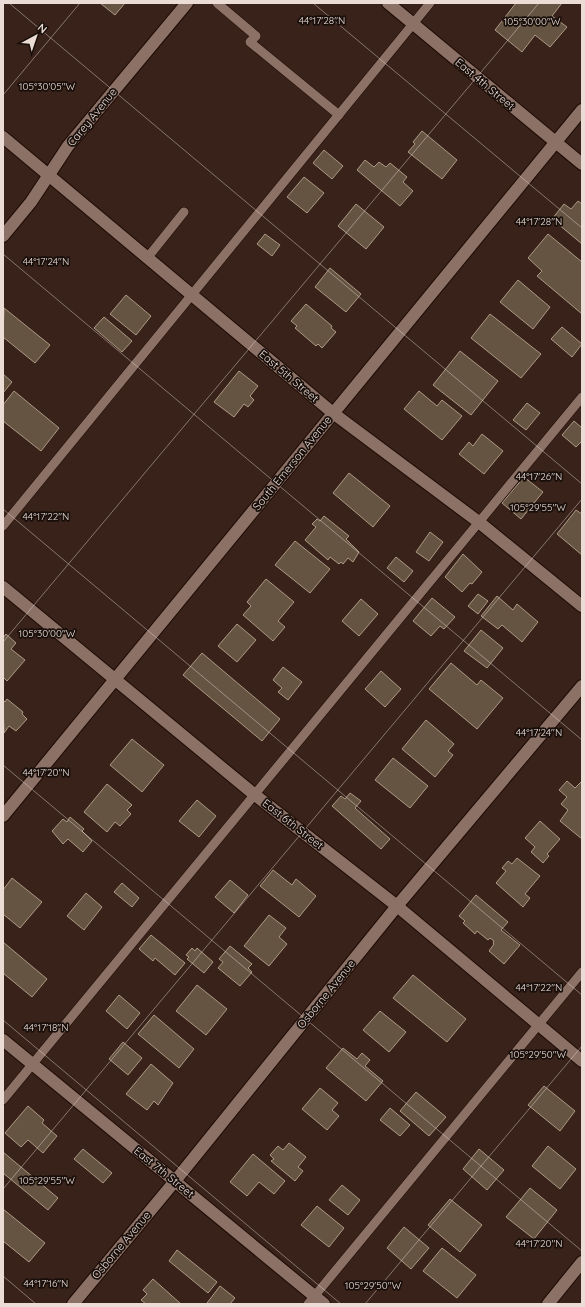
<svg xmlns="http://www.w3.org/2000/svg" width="585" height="1307" viewBox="0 0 585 1307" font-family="Quicksand,sans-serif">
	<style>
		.building { fill: #665442; stroke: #ad9985 }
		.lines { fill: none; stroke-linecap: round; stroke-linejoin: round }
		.lane-casing { stroke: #1e0b04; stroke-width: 10 }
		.street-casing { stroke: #1e0b04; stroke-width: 14 }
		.lane { stroke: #8c7167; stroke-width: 9 }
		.street { stroke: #8c7167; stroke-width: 12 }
		.ticks { fill: none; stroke: #ebdcd6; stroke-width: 1; stroke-opacity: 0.45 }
		.labels { text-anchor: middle; stroke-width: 3.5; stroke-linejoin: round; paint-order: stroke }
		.street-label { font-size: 11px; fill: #ebdcd6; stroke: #180e0a }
		.ticks-label { font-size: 10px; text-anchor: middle; fill: #ebdcd6; stroke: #180e0a; stroke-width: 3.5; stroke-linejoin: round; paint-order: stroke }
	</style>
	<rect width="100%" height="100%" fill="#382219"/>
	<g class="building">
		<polygon points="100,3 125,3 115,15"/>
		<polygon points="516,3 562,3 552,16 567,27 550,47 535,35 522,52 495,30"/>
		<polygon points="422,131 457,160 442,179 408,152 415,144 413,142"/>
		<polygon points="324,150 343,166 332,179 313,163"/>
		<polygon points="365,160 374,167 379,162 386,167 390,163 407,177 403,182 413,191 400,206 357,170"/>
		<polygon points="304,177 324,193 307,213 287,197"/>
		<polygon points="578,201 582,204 582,244 552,219 564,204 571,209"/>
		<polygon points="356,204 384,227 366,249 338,226"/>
		<polygon points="265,234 280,245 272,256 257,244"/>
		<polygon points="548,234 582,262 582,314 537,276 542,271 528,258"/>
		<polygon points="330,268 361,294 346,312 315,287"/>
		<polygon points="518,280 550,307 533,329 500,302"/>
		<polygon points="126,295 151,316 136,335 110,314"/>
		<polygon points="306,304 332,326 331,328 336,332 322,348 318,344 316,346 295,328 297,326 291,321"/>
		<polygon points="4,308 50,345 35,363 3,337"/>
		<polygon points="490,314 541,354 521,378 471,338"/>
		<polygon points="104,317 132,341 122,352 94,328"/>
		<polygon points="562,327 582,344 572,357 551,339"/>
		<polygon points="460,351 498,381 471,415 433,385"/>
		<polygon points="239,371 258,386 250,396 254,400 248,407 244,404 234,417 214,402"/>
		<polygon points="3,374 12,382 3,393"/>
		<polygon points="14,391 59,428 41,451 3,421 3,405"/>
		<polygon points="419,391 437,406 442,400 462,416 442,440 404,409"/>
		<polygon points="527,403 540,413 526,430 513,420"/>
		<polygon points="574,421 582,428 582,441 576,447 562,435"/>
		<polygon points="482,434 503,451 484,474 459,454 469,442 473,446"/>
		<polygon points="349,473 390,506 373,527 333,493"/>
		<polygon points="524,477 543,492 521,519 502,503"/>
		<polygon points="576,510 582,514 582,555 557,534"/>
		<polygon points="324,516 349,536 346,539 359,552 353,562 348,558 343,564 341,562 339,564 330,557 328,560 305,540 316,527 312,524 317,519 320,521"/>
		<polygon points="430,532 443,542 429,561 416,552"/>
		<polygon points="295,541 330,569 310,593 275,565"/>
		<polygon points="463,554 482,572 472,584 470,583 462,592 445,577"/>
		<polygon points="396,557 413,571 404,582 387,568"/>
		<polygon points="266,579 294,602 278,621 285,627 273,641 243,615 251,606 247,602"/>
		<polygon points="478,594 488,601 478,614 468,606"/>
		<polygon points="497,596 513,610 517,604 538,622 522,642 502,625 498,629 481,616"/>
		<polygon points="432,598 455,617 444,629 440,626 431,636 413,621"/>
		<polygon points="361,599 378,614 359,636 342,621"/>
		<polygon points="237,624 256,640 237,662 218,646"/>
		<polygon points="481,630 503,648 487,668 464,651"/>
		<polygon points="6,634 16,643 11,649 25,660 7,681 3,677 3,638"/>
		<polygon points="202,653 280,719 262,741 183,675"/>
		<polygon points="451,663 477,685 481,680 503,698 477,729 429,689"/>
		<polygon points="283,667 302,682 288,700 278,692 282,688 273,680"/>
		<polygon points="381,671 401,689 385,707 365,689"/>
		<polygon points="7,699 23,712 22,714 27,719 16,731 9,726 4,733 3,700 5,702"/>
		<polygon points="426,720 454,744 448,751 453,755 435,777 402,749"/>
		<polygon points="132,739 164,765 142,792 110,765"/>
		<polygon points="393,758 428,786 410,808 375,780"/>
		<polygon points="567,781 575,788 581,782 582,783 582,839 560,821 568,810 561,804 567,797 559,790"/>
		<polygon points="107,784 132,805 127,810 131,814 120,826 115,822 107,832 84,812"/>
		<polygon points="350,793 361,801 355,808 390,839 381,849 332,806 341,796 345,799"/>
		<polygon points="197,800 216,816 199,837 179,821"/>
		<polygon points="70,817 84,829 82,831 92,841 83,852 68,839 63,844 52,831 63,819 67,822"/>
		<polygon points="540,821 560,839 547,854 549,856 543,863 531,852 535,847 525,838"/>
		<polygon points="517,858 540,876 525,894 530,898 523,907 496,883 506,871 502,868 508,861 512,864"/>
		<polygon points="273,870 292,885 296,879 316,896 299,917 260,886"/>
		<polygon points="12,878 42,902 20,928 3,914 3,890"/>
		<polygon points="230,880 248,895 234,913 215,897"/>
		<polygon points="122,883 139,898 132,907 114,892"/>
		<polygon points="86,893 102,907 84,930 67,916"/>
		<polygon points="476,895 508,922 501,930 520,945 504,964 489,951 494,944 493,943 494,941 490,938 488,940 477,931 475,934 463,923 465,921 459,916"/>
		<polygon points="269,915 286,928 279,937 287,944 269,966 244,946"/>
		<polygon points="151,935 185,963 175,975 155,958 153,961 139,949"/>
		<polygon points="3,942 47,979 32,997 3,973"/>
		<polygon points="230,946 252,964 248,968 252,972 240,986 218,968 223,962 219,959"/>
		<polygon points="192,948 195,951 197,948 213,962 204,973 187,959 189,957 186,955"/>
		<polygon points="413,975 466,1019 447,1042 393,998"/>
		<polygon points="197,985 227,1009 206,1035 176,1011"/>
		<polygon points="119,995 140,1013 127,1029 106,1011"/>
		<polygon points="380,1011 406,1032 389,1052 363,1030"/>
		<polygon points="154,1015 194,1049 179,1068 138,1034"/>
		<polygon points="123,1042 142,1058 128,1075 109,1059"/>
		<polygon points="343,1048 357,1059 362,1053 370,1060 365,1066 383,1081 366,1101 326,1068"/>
		<polygon points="151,1064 173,1083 158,1105 154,1101 147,1110 126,1094"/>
		<polygon points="544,1086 575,1111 560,1131 528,1105"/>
		<polygon points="320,1088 338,1103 332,1110 339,1116 327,1130 302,1109"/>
		<polygon points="416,1092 446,1117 429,1136 400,1111"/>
		<polygon points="28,1106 44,1120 42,1123 57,1136 43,1153 28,1140 21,1147 5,1133"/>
		<polygon points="390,1108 410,1125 400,1136 380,1120"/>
		<polygon points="289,1143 306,1157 298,1167 303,1171 295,1181 271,1161 274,1159 270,1155 278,1146 283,1150"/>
		<polygon points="548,1146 576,1169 560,1189 532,1166"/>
		<polygon points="83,1149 112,1173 103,1183 74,1159"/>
		<polygon points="479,1149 504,1170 487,1190 463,1169"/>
		<polygon points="3,1152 58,1198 48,1210 3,1173"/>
		<polygon points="253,1154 285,1181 274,1194 259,1182 247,1196 230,1182"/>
		<polygon points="342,1185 360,1200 348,1215 329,1200"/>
		<polygon points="530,1188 557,1210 534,1239 506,1217"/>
		<polygon points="450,1199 482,1225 460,1252 428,1225"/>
		<polygon points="317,1206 344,1228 329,1247 301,1225"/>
		<polygon points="3,1209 45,1243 29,1262 3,1241"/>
		<polygon points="404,1227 429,1248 411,1269 387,1248"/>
		<polygon points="442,1248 476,1275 457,1298 423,1271"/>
		<polygon points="177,1250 217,1282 208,1293 169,1261"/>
		<polygon points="153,1279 181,1304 146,1304 141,1300 147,1294 143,1290"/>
		<polygon points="220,1286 235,1298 230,1304 209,1304 207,1303"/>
	</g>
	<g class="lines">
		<defs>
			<g id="lane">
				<polyline points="217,3 256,36 250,42 339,115"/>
				<polyline points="148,257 184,212"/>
				<polyline points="3,526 430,3"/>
				<polyline points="3,1100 582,397"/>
				<polyline points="308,1304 582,972"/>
			</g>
			<g id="street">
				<polyline points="388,3 582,164"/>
				<polyline points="3,137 333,413 480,523 582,606"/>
				<polyline points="3,236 31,202 68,146 187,3"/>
				<polyline points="3,587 255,795 397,906 582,1061"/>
				<polyline points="3,816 582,110"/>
				<polyline points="3,1040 324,1304"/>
				<polyline points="73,1304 175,1181 397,906 582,686"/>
				<polyline points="548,1304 582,1262"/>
			</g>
		</defs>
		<use href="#lane" class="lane-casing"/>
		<use href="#street" class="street-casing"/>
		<use href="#lane" class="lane"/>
		<use href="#street" class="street"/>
	</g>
	<path class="ticks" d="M9 3 582 484M313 3 582 228M3 95 80 3M3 254 582 740M3 509 582 995M3 642 539 3M3 765 582 1251M3 1020 341 1304M3 1189 582 499M3 1276 36 1304M365 1304 582 1046"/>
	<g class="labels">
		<g class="street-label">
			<text transform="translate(485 84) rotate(40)" y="4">East 4th Street</text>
			<text transform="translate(92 117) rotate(-51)" y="4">Carey Avenue</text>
			<text transform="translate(289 376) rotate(40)" y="4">East 5th Street</text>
			<text transform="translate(292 463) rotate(-51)" y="4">South Emerson Avenue</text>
			<text transform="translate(293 824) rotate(38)" y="4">East 6th Street</text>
			<text transform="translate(326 994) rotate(-51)" y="4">Osborne Avenue</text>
			<text transform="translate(164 1172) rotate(39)" y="4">East 7th Street</text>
			<text transform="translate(121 1245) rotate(-50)" y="4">Osborne Avenue</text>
		</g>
	</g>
	<g class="ticks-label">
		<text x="322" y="24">44°17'28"N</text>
		<text x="532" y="25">105°30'00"W</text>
		<text x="47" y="90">105°30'05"W</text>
		<text x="539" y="225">44°17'28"N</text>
		<text x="46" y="265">44°17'24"N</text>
		<text x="539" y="480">44°17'26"N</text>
		<text x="538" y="511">105°29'55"W</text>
		<text x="46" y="520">44°17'22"N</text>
		<text x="47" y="637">105°30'00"W</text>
		<text x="539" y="736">44°17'24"N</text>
		<text x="46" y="776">44°17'20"N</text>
		<text x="539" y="991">44°17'22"N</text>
		<text x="46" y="1031">44°17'18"N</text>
		<text x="538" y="1058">105°29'50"W</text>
		<text x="47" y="1184">105°29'55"W</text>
		<text x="539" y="1247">44°17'20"N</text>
		<text x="46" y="1287">44°17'16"N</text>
		<text x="373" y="1289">105°29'50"W</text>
	</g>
	<rect width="585" height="1307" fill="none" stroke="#ebdcd6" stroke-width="8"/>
	<g transform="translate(36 36) rotate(40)" stroke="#180e0a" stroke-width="3" paint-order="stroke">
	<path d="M0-3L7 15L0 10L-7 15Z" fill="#ebdcd6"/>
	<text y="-6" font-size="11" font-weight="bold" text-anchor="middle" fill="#ebdcd6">N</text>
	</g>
</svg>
